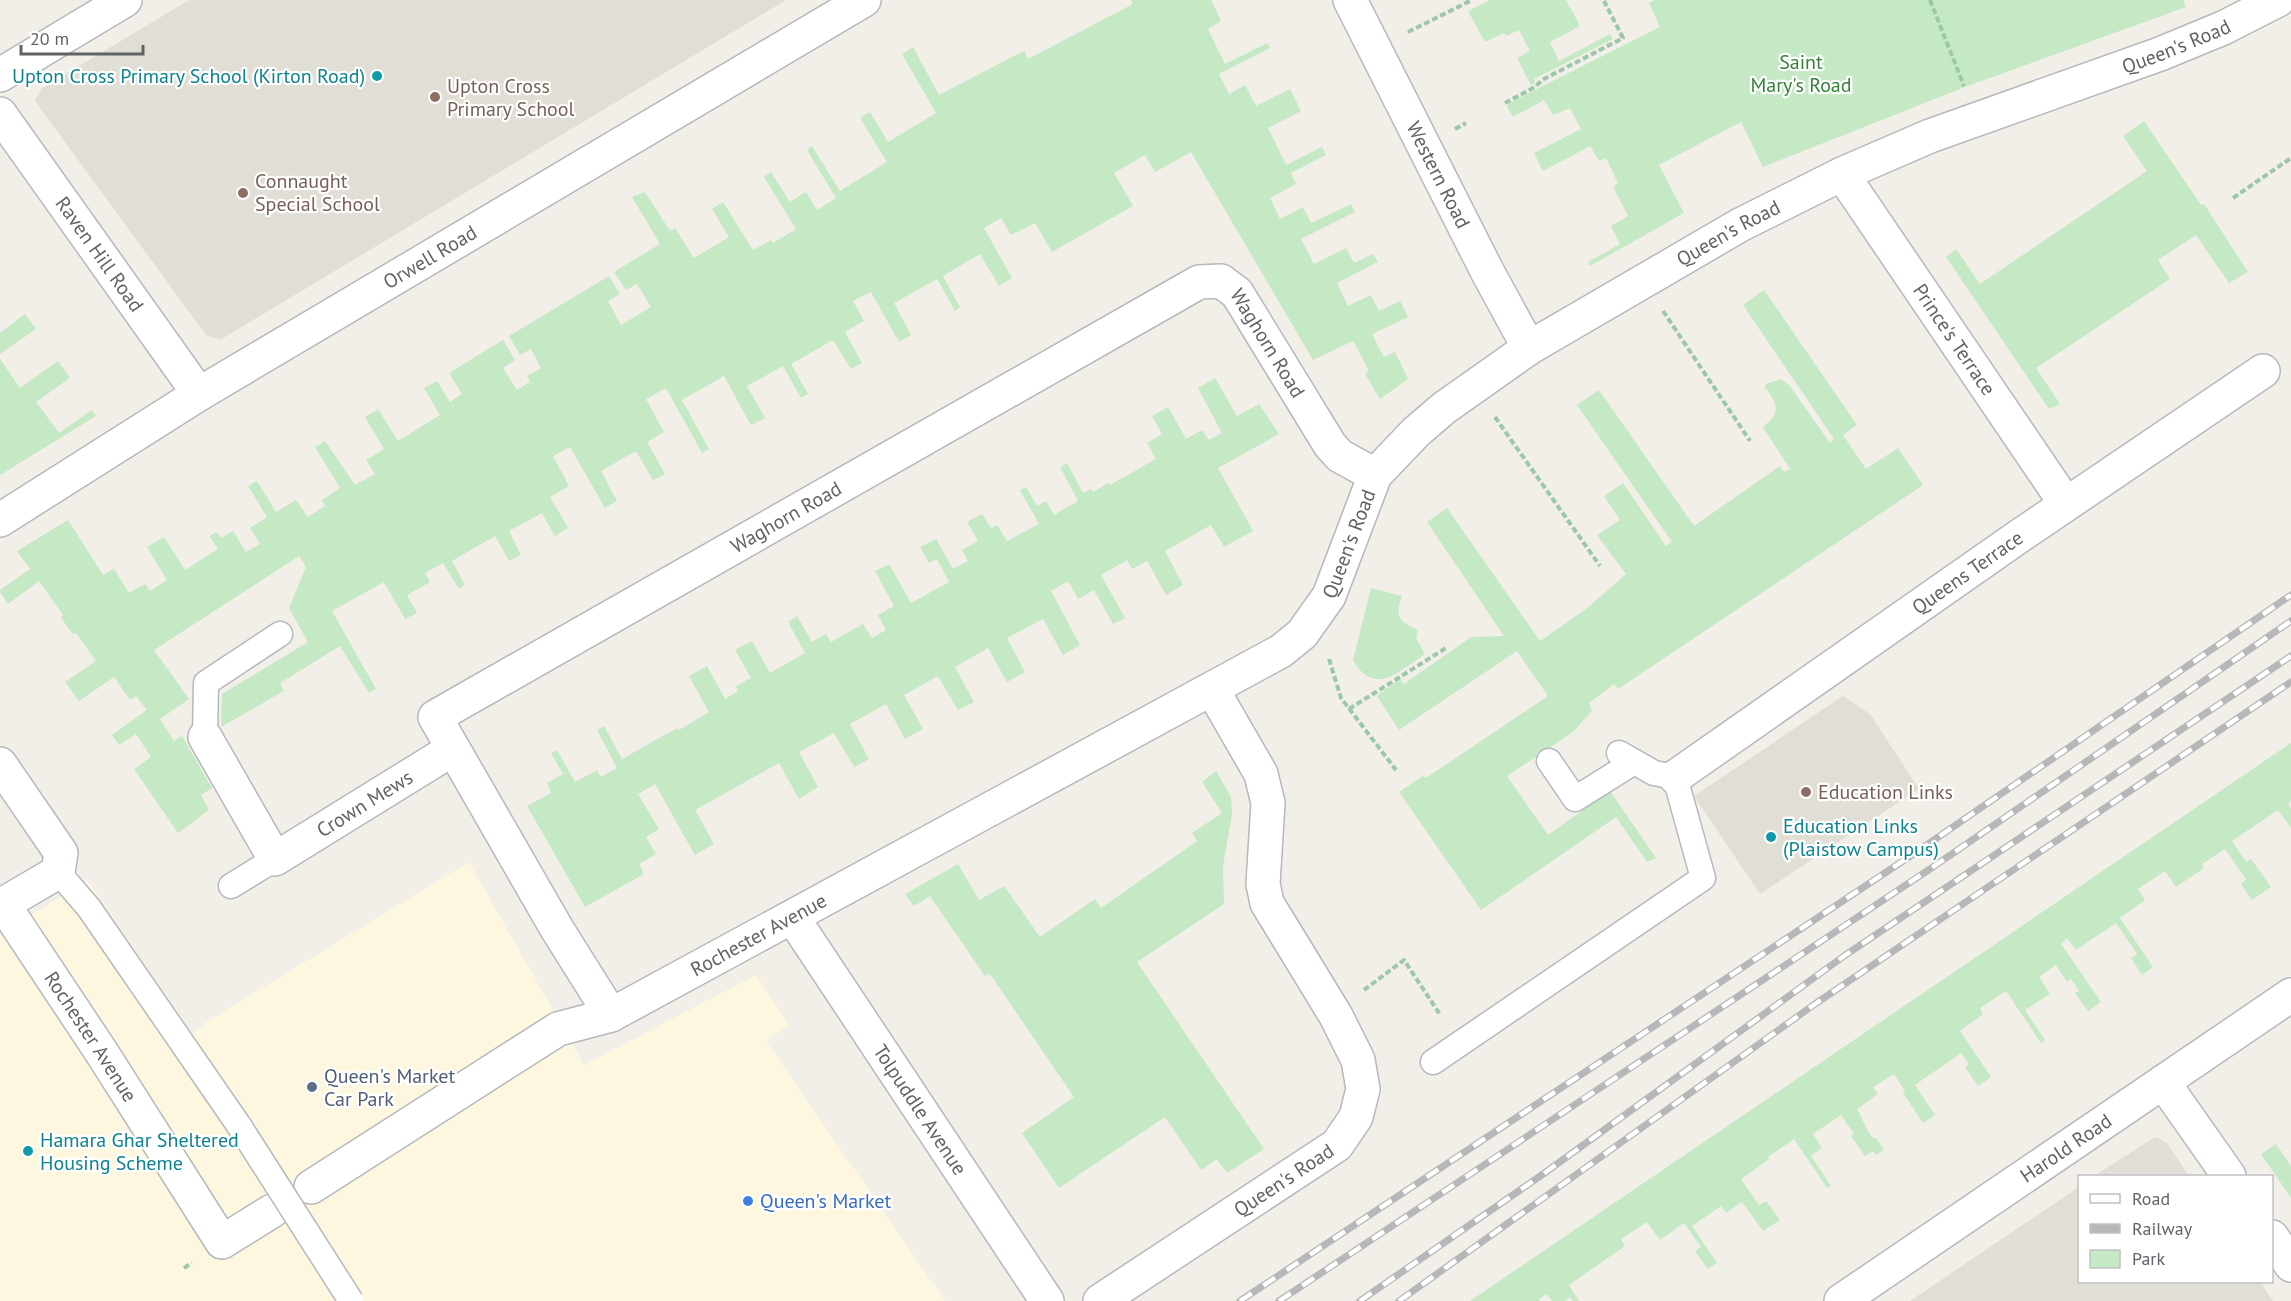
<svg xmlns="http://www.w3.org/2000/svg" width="2291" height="1301" viewBox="0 0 2291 1301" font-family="'PT Sans',sans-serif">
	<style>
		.commercial { fill: #fef7e0 }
		.education { fill: #e1ded6 }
		.green { fill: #c5e8c5 }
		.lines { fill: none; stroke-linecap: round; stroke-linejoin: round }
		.lane-casing { stroke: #b5b8bc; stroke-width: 27 }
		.street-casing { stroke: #b5b8bc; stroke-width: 36 }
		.path { stroke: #9cc7a9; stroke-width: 4; stroke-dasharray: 6 3; stroke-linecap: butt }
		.lane { stroke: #fff; stroke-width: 24 }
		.street { stroke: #fff; stroke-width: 33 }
		.rail-casing { stroke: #b6b7b8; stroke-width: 7 }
		.rail { stroke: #fff; stroke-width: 4.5; stroke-dasharray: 14; stroke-linecap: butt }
		.lane-bridge-casing { stroke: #b5b8bc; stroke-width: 27; stroke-linecap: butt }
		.lane-bridge { stroke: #fff; stroke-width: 24 }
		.culture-dot { fill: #0f9aa8; stroke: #fff; stroke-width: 2 }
		.education-dot { fill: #8d6e63; stroke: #fff; stroke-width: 2 }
		.service-dot { fill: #5c6f8a; stroke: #fff; stroke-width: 2 }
		.shop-dot { fill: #3f7fe0; stroke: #fff; stroke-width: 2 }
		.labels { text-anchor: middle; stroke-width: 4.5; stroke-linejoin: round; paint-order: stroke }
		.street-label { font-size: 20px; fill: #5f6368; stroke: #fff }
		.park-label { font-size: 20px; fill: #348238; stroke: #fff }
		.culture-label { font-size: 20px; fill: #0d838f; stroke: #fff; text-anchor: start }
		.education-label { font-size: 20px; fill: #785e54; stroke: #fff; text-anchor: start }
		.service-label { font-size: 20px; fill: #4e5e75; stroke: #fff; text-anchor: start }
		.shop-label { font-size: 20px; fill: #366cbe; stroke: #fff; text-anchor: start }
	</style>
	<rect width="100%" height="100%" fill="#f1efe8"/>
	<polygon class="commercial" points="469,862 584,1065 756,975 789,1025 766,1041 945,1301 0,1301 0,933 88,881 193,1034 205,1023"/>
	<g class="education">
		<polygon points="189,0 786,0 220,340 206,335 35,101 41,89"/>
		<polygon points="1843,696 1870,714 1919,789 1760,894 1694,796"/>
		<polygon points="2155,1137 2167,1143 2189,1176 2094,1176"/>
		<polygon points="2079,1187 2080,1282 2260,1282 2273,1301 1910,1301"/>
	</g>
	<g class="green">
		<polygon points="1131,0 1211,0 1221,21 1208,29 1225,64 1267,43 1270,48 1219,74 1229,94 1245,85 1256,106 1290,89 1301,111 1268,128 1286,165 1322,147 1326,155 1291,173 1296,184 1270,198 1280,219 1303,207 1311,223 1351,204 1355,212 1301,239 1314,264 1346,248 1354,263 1373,254 1378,262 1337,283 1348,306 1371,295 1379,311 1400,301 1408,317 1372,334 1384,357 1395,352 1408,379 1380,399 1365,374 1369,371 1353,341 1313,360 1191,152 1155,172 1145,155 1114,173 1133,206 1052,252 1035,223 1011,235 1001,218 984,228 1012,278 999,286 980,254 943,276 960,307 955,311 937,279 894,303 911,335 899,342 871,292 853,301 864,321 845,332 862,363 851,369 833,340 791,364 808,394 801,398 783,366 747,386 765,418 751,425 724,376 682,400 709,449 702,453 666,388 646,399 664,432 647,442 665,474 653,480 636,451 601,471 617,501 605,508 570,447 553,456 569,486 550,497 568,528 555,536 542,513 509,531 521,555 509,561 495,536 452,561 465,585 459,589 443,563 425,573 430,582 407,595 417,613 405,619 384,582 332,611 376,689 369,693 340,646 280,683 284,691 221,727 222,694 308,642 289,608 306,567 299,556 154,650 189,699 160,719 174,741 182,736 212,788 201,795 209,810 178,833 134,769 151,757 136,734 119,745 112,735 147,710 136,696 130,700 114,677 79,701 65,682 96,661 76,633 73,634 61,618 63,615 39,581 8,604 0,592 0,590 30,569 17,551 68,520 103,575 114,569 129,593 145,584 150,591 167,580 147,547 164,537 185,570 218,549 210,536 216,532 221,538 233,531 246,552 260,544 250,528 267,517 248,486 257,481 276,512 296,500 308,517 325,506 322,500 340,488 315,447 325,441 355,485 375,474 366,460 384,449 365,417 378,409 398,441 440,415 424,388 437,381 450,402 462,394 449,373 503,340 515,360 503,368 517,390 530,382 527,376 541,368 531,349 520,355 509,336 609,276 620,294 608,301 621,325 651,307 637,284 626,290 614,272 660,244 632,197 645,192 670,231 675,228 694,258 729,237 712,209 723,202 753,250 771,240 773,243 796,229 764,177 771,172 790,202 806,192 817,210 836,198 807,150 812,146 840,191 887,162 860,118 870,112 888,142 936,113 902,54 913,47 939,95 1024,51 1028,59 1133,4"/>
		<polygon points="1490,0 1566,0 1580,26 1550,42 1559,61 1610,34 1613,39 1534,79 1535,83 1531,85 1517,58 1530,51 1519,30 1506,36 1504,33 1485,42 1468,11"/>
		<polygon points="1655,0 2183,0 2186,7 1965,87 1763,167 1741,122 1659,165 1684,213 1590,266 1588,262 1620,244 1611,226 1628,216 1613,187 1618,183 1606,158 1599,161 1590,146 1543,171 1534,153 1581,129 1570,108 1553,115 1544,100 1513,117 1507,107 1509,103 1660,27 1649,3"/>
		<polygon points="2144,121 2201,205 2204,204 2248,272 2229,283 2196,235 2158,260 2170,279 2036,368 2060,404 2049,409 1946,257 1956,249 1980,284 2147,171 2123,136"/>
		<path d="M1764 290 1857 425 1843 435 1866 469 1898 448 1923 485 1618 689 1614 684 1589 703 1592 711 1573 732 1507 776 1548 835 1610 791 1656 858 1647 862 1616 817 1481 910 1399 792 1423 776 1426 778 1548 696 1517 651 1399 730 1377 696 1400 679 1404 684 1471 637 1504 636 1427 522 1447 508 1540 641 1586 609 1626 574 1597 535 1620 520 1604 496 1623 483 1666 546 1672 542 1577 405 1599 390 1694 526 1780 466 1784 472 1790 469 1763 427C1782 412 1777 404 1765 387L1766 384 1781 379 1789 385 1830 443 1834 439 1743 305Z"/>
		<polygon points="25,314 36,329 0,354 0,333"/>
		<polygon points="0,359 20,388 58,361 70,378 36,402 59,433 92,410 96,416 0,475"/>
		<polygon points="1215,378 1237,416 1259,404 1279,434 1218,468 1253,531 1224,547 1211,525 1165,551 1183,585 1166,595 1147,561 1132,569 1127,560 1101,575 1125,618 1113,624 1094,590 1078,599 1068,581 1051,591 1080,645 1063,655 1043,619 1007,638 1025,672 1007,682 988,648 955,667 974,702 958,710 938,676 904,695 923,729 905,739 886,704 850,724 869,759 854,767 834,733 799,752 818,787 799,799 779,763 695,810 714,844 695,855 655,784 638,794 659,829 646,837 656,854 639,864 644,874 585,907 527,806 551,793 547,783 563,774 551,753 557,750 575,782 597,770 601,777 617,768 597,730 604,726 622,759 677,728 679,730 709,712 689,676 707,666 725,699 738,691 736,686 751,678 735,650 752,641 770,673 805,653 788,622 797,616 812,642 826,634 831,642 863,624 872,638 886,630 878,615 894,606 875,571 889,564 911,603 949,582 937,559 929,563 920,547 936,539 953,569 968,561 962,550 978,541 967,522 982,514 991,528 997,525 1007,541 1039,524 1020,490 1026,487 1037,506 1046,501 1054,515 1078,501 1060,467 1067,463 1083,493 1091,489 1093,492 1108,483 1110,485 1156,459 1147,443 1162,434 1152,416 1168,407 1186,439 1202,430 1209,440 1222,433 1198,388"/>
		<path d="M1371 588 1402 596C1395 616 1398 621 1418 630L1416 638 1425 654C1399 672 1374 697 1353 660Z"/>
		<path d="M2291 743V801L2288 804 2291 809V828L2278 810 2232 841 2246 862 2251 859 2271 887 2252 900 2241 884 2246 879 2225 849 2202 864 2204 868 2176 887 2165 871 2138 889 2145 900 2120 918 2153 967 2142 975 2131 958 2137 954 2116 923 2076 950 2067 938 2061 944 2101 1002 2088 1011 2075 993 2079 991 2071 979 2067 982 2056 965 2039 977 2050 994 2025 1010 2045 1040 2041 1043 2006 991 1980 1008 1983 1014 1960 1031 1991 1077 1978 1086 1965 1067 1969 1064 1961 1053 1915 1085 1935 1115 1923 1123 1903 1093 1905 1091 1894 1074 1873 1087 1878 1094 1857 1109C1863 1119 1865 1128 1872 1137L1876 1138 1884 1150 1876 1155 1873 1151 1865 1156 1851 1136 1854 1134 1841 1115 1813 1134 1822 1148 1811 1156 1831 1186 1827 1188 1794 1139 1768 1157 1769 1159 1741 1179 1759 1205 1766 1201 1780 1220 1763 1231 1742 1202 1726 1213 1721 1206 1692 1226 1717 1263 1708 1269 1695 1251 1701 1247 1684 1223 1660 1240 1647 1222 1621 1239 1625 1246 1569 1285 1579 1301H1573L1570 1297 1565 1301H1552L1547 1294 1539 1299 1540 1301H1470Z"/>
		<polygon points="1216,771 1231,797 1232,814 1223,866 1224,904 1137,962 1264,1149 1227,1173 1217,1159 1201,1170 1165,1117 1059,1188 1022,1133 1074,1097 990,974 985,976 930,896 914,906 905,894 958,864 979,900 1004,886 1040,937 1095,899 1101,908 1197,841 1192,833 1222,813 1202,782"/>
		<polygon points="2276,1144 2291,1166 2291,1198 2261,1154"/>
	</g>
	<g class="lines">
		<defs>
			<g id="lane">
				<polyline points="205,737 206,683 280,634"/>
				<polyline points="1549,761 1575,799 1634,762"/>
				<polyline points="58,872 89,908 240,1127"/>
				<polyline points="231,886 275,859"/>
				<polyline points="1433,1062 1703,878 1675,777 1654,773 1619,753"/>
			</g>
			<g id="street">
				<path id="s1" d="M1350 0 1487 271 1529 348"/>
				<polyline points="0,75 125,0"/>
				<path id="s2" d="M0 114 199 394"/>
				<path id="s3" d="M1842 174 2066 504"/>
				<path id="s4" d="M0 520 199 394 864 0"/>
				<path id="s5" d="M205 737 275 859 453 749"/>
				<polyline points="0,764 61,853 58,872 0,906"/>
				<path id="s6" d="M1675 777 2018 537 2263 371"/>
				<path id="s7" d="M3 904 102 1053 222 1242 272 1211"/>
				<path id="s8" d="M793 918 1047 1301"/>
				<path id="s9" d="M611 1015 557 929 435 717 1199 282 1221 281 1237 293 1330 445 1340 456 1375 475"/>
				<polyline points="2163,1082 2229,1176"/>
				<path id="s10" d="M311 1187 558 1029 611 1015 1281 651 1302 634 1329 596 1375 475 1416 432 1444 408 1529 348 1740 225 1842 174 1930 136 2160 54 2223 28 2278 0"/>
				<polyline points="2272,1237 2291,1265"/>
				<path id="s11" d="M1100 1301 1337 1145 1356 1117 1363 1089 1358 1060 1336 1016 1267 903 1263 884 1268 803 1261 774 1212 689"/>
				<path id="s12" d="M1841 1301 2291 995"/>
			</g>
		</defs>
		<use href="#lane" class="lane-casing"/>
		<use href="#street" class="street-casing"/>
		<g class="path">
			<polyline points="1930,0 1964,86"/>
			<polyline points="1408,32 1472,0"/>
			<polyline points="1505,103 1535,87 1542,80 1623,38 1604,1"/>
			<polyline points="1455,129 1466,123"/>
			<polyline points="2233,198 2291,158"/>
			<polyline points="1663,311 1750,441"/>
			<polyline points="1495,417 1600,566"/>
			<polyline points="1329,659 1341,698 1396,770"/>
			<polyline points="1349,709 1446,648"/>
			<polyline points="1364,990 1404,960 1441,1016"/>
			<polyline points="184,1268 192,1263"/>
		</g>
		<use href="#lane" class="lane"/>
		<use href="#street" class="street"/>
		<defs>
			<g id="rail">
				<polyline points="1240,1301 1915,853 2291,595"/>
				<polyline points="1279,1301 1930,869 2291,621"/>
				<polyline points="1360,1301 1546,1172 1844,956 2291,656"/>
				<polyline points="1399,1301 1815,1004 2291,682"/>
			</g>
		</defs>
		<use href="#rail" class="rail-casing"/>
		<use href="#rail" class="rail"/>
		<defs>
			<polyline id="lane-bridge" points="240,1127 351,1301"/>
		</defs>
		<use href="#lane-bridge" class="lane-bridge-casing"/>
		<use href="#lane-bridge" class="lane-bridge"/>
	</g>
	<g class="culture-dot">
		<circle cx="377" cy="76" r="6"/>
		<circle cx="1771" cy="837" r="6"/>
		<circle cx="28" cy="1151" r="6"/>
	</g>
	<g class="education-dot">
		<circle cx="435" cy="97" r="6"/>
		<circle cx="243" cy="193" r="6"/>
		<circle cx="1806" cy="792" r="6"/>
	</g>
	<circle class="service-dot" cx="312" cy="1087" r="6"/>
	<circle class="shop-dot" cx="748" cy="1201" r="6"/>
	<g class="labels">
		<g class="street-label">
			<text dy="7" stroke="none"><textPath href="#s10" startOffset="2230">Queen's Road</textPath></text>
			<text dy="7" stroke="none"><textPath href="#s1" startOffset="196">Western Road</textPath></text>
			<text dy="7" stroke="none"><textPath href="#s10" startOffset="1744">Queen's Road</textPath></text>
			<text dy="7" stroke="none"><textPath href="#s2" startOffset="172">Raven Hill Road</textPath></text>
			<text dy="7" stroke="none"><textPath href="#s4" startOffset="504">Orwell Road</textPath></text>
			<text dy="7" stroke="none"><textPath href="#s3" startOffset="200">Prince's Terrace</textPath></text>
			<text dy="7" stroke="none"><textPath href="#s9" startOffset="1326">Waghorn Road</textPath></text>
			<text dy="7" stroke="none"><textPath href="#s9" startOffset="750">Waghorn Road</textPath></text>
			<text dy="7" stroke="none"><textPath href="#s10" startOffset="1240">Queen's Road</textPath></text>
			<text dy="7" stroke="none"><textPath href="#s6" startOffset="357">Queens Terrace</textPath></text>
			<text dy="7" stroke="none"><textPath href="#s5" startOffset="246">Crown Mews</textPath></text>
			<text dy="7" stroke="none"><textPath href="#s10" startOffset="516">Rochester Avenue</textPath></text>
			<text dy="7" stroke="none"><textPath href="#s7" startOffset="159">Rochester Avenue</textPath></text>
			<text dy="7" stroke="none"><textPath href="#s8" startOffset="230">Tolpuddle Avenue</textPath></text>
			<text dy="7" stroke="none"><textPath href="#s12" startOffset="272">Harold Road</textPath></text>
			<text dy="7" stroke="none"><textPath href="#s11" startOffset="220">Queen's Road</textPath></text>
		</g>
		<g class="park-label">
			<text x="1801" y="69">Saint<tspan x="1801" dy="23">Mary's Road</tspan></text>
		</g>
		<g class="culture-label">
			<text x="365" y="83" text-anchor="end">Upton Cross Primary School (Kirton Road)</text>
			<text x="1783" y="833">Education Links<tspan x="1783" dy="23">(Plaistow Campus)</tspan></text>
			<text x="40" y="1147">Hamara Ghar Sheltered<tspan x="40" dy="23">Housing Scheme</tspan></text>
		</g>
		<g class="education-label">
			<text x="447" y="93">Upton Cross<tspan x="447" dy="23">Primary School</tspan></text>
			<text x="255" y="188">Connaught<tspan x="255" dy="23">Special School</tspan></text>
			<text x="1818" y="799">Education Links</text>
		</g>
		<g class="service-label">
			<text x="324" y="1083">Queen's Market<tspan x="324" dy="23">Car Park</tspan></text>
		</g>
		<g class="shop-label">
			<text x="760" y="1208">Queen's Market</text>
		</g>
	</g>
	<rect x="2078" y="1175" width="195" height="108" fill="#ffffff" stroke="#bfc1c3" stroke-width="1.5"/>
	<rect x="2090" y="1194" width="30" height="9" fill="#ffffff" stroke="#bfc1c3" stroke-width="1.5"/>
	<text x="2132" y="1205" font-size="18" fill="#5f6368">Road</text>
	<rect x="2090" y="1224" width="30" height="9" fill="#b6b7b8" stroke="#bfc1c3" stroke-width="1.5"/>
	<text x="2132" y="1235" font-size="18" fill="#5f6368">Railway</text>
	<rect x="2090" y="1250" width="30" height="18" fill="#c5e8c5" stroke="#bfc1c3" stroke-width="1.5"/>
	<text x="2132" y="1265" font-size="18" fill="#5f6368">Park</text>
	<path d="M21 45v9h122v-9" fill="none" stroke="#5f6368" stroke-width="3"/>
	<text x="30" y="45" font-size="18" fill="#5f6368" stroke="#ffffff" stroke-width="4.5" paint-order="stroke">20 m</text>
</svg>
